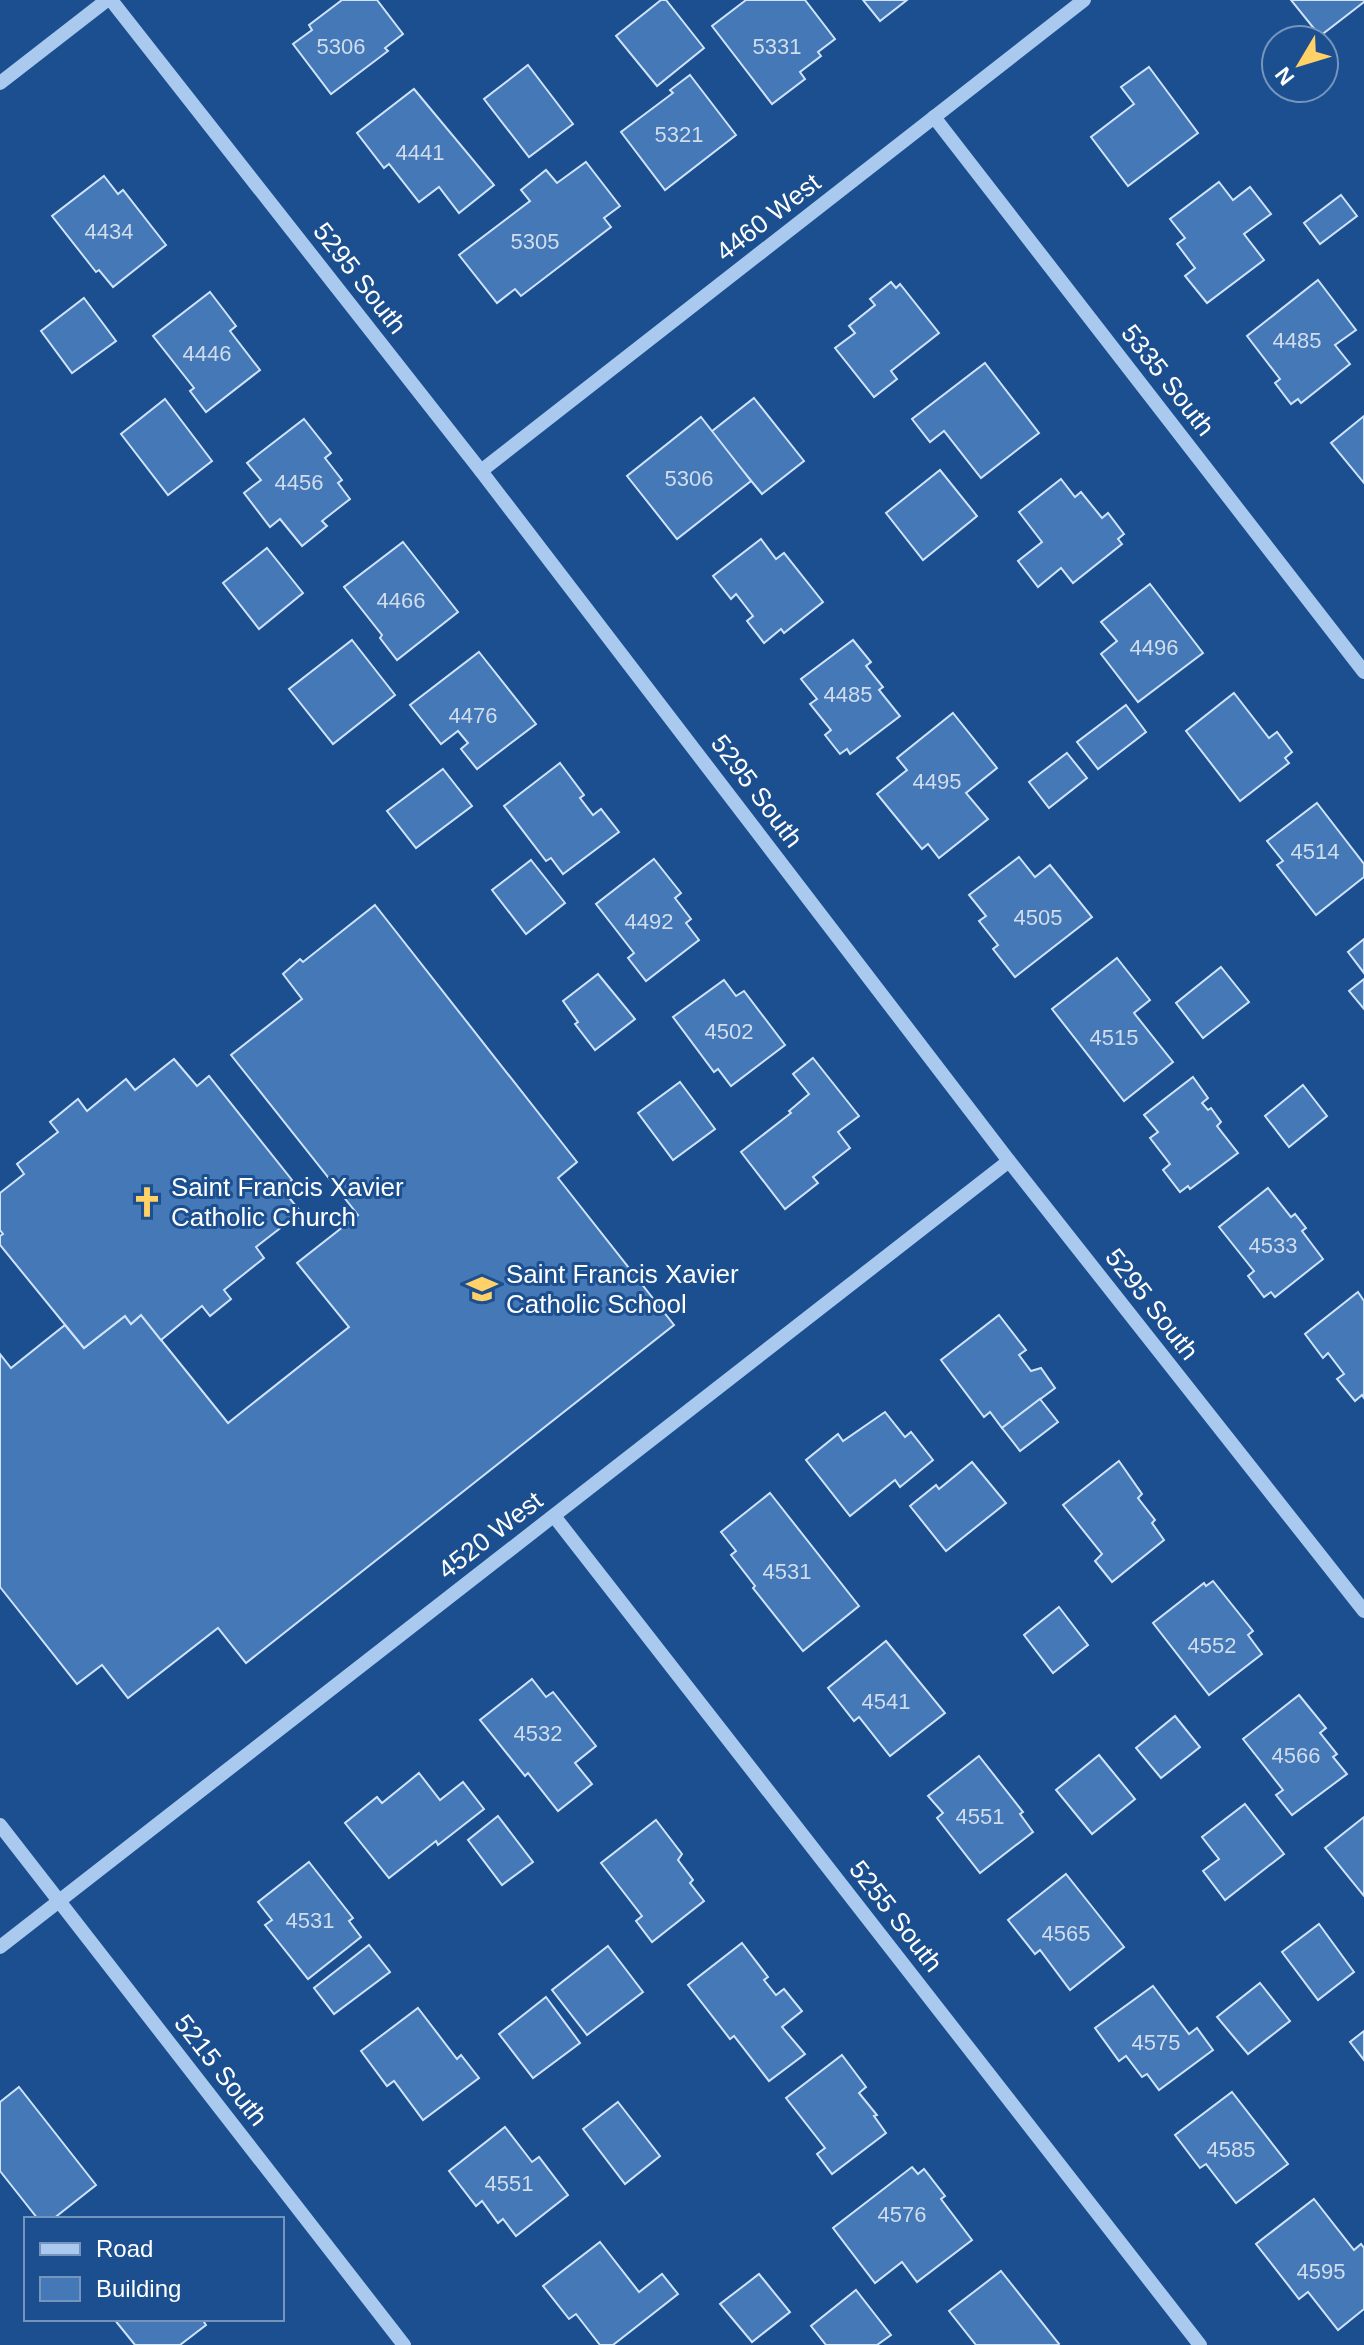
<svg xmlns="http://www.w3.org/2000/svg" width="1364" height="2345" viewBox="0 0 1364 2345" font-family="Arial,sans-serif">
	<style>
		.building { fill: #4478b7; stroke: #cfe3fa; stroke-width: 2 }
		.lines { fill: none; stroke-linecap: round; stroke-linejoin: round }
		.minor { stroke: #a9c9ee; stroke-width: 14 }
		.labels { text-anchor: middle; stroke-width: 6; stroke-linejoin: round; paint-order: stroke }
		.number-label { font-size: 22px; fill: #d0dded }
		.street-label { font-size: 26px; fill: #fff; stroke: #1b4f8f }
		.poi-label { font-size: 26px; fill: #fff; stroke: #1b4f8f; text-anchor: start }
	</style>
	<rect width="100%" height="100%" fill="#1b4f8f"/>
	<g class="building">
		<polygon points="342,0 377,0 403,34 385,48 388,51 331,94 293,44 312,30 309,25"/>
		<polygon points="661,0 666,0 704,48 657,86 616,36"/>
		<polygon points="746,0 805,0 835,39 818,52 821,56 800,72 805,79 772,104 712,26"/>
		<polygon points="863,0 907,0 880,21"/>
		<polygon points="1291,0 1364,0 1364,2 1320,36"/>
		<polygon points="528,65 573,124 529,157 484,99"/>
		<polygon points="1149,67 1198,133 1128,186 1091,137 1134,104 1121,87"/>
		<polygon points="690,75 736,135 665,190 621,132 673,93 670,90"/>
		<polygon points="414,89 494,185 459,213 439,187 419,202 389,164 384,168 357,133"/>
		<polygon points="586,162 620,206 604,218 611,227 521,296 515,289 497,303 459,255 530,201 521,190 546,170 557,183"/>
		<polygon points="104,176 118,194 123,190 166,245 113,287 99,270 96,272 52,216"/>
		<polygon points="1219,182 1233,200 1250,187 1271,214 1244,234 1264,260 1207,303 1185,276 1195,268 1177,244 1185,238 1170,219"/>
		<polygon points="1341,195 1357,216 1320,244 1304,223"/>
		<polygon points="1318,280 1356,330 1335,345 1350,364 1301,403 1298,399 1291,404 1275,383 1280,379 1247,336"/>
		<polygon points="891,282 896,288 900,284 939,333 891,371 897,379 874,397 835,348 855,333 849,326 875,305 870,299"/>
		<polygon points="210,292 236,326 230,331 260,370 206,412 190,391 194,388 153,336"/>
		<polygon points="84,298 116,341 72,373 41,331"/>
		<polygon points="985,363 1039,433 981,478 944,431 930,442 912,419"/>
		<polygon points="754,398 804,461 762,494 711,432"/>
		<polygon points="165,399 212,461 168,495 121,434"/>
		<polygon points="1364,416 1364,483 1331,443"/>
		<polygon points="701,417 751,481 677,539 627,476"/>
		<polygon points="304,419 331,453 325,458 342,480 338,483 350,499 322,521 327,526 302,546 280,519 270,527 244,493 261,480 247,463"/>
		<polygon points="940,470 977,516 923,560 886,513"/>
		<polygon points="1061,479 1075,497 1081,492 1102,518 1108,513 1124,534 1118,539 1122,544 1073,583 1061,568 1038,587 1018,561 1042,542 1019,512"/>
		<polygon points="761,539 776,559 784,553 823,602 784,633 781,629 764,643 747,621 753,616 736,594 731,599 713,576"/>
		<polygon points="403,542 458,612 397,660 380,638 382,635 344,587"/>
		<polygon points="267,548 303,593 259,629 223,583"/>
		<polygon points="1150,584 1203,653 1138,702 1101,654 1117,641 1101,622"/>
		<polygon points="352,640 395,695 333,744 289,689"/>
		<polygon points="853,640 871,662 866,666 883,687 879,690 900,716 850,754 847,749 840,754 825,735 831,730 810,704 817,699 801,679"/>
		<polygon points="479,652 536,724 477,769 461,749 468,743 458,731 441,744 410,705"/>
		<polygon points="1234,693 1269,738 1277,732 1292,752 1285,758 1289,763 1240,801 1186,731"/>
		<polygon points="1126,705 1146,732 1098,769 1077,742"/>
		<polygon points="953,713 997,768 966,793 988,819 939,858 928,844 922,849 877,794 907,770 897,758"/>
		<polygon points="1067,753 1087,778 1049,808 1029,782"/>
		<polygon points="560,763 584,795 580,798 593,815 601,809 619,832 563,874 551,858 546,861 504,806"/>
		<polygon points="443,769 472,806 416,848 387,811"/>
		<polygon points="1317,803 1364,864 1364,877 1316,915 1277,865 1283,861 1267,841"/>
		<polygon points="1019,857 1035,877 1050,865 1092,917 1015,977 993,949 998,945 979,921 986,916 969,895"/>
		<polygon points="654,859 681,893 675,898 691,919 686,923 699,940 646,981 628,958 634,953 596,904"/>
		<polygon points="531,860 565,903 526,934 492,890"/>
		<polygon points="375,905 577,1162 558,1178 674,1325 246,1663 218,1628 128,1698 102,1665 77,1684 0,1587 0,1354 11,1368 65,1325 84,1348 125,1316 131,1324 141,1315 228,1423 349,1327 297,1263 358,1215 231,1055 302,999 283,974 300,959 303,962"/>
		<polygon points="1364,939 1364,973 1348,952"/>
		<polygon points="1117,958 1150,1000 1134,1013 1173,1062 1124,1101 1052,1009"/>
		<polygon points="1221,967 1249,1002 1203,1038 1176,1003"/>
		<polygon points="598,974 635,1019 595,1050 575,1024 578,1022 563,1001"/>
		<polygon points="1364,979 1364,1009 1349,991"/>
		<polygon points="724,980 736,996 744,991 785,1045 731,1086 718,1069 714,1072 673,1017"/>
		<polygon points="813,1058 859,1116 838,1132 850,1148 813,1177 818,1183 785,1209 741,1152 791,1113 789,1111 809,1094 793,1074"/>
		<polygon points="174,1059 197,1086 209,1076 292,1180 281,1188 301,1212 256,1247 264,1258 224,1290 231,1299 210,1316 202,1306 161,1340 141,1315 131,1324 125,1316 84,1348 0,1245 0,1236 3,1234 0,1230 0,1193 24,1174 17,1164 58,1132 50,1122 78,1099 87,1111 126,1079 135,1090"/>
		<polygon points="1193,1077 1208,1098 1202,1103 1208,1110 1211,1108 1221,1122 1217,1126 1238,1153 1190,1189 1188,1186 1180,1192 1163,1170 1170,1164 1150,1138 1158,1132 1144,1115"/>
		<polygon points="680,1082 715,1129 673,1160 638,1113"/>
		<polygon points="1303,1085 1327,1116 1289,1147 1265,1116"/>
		<polygon points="1268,1188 1291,1217 1295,1214 1306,1228 1302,1231 1323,1259 1275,1297 1271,1292 1264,1297 1248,1276 1254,1271 1219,1227"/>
		<polygon points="1358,1292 1364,1301 1364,1398 1362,1395 1355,1401 1337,1379 1344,1374 1328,1353 1323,1358 1305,1334"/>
		<polygon points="999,1315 1026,1350 1019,1355 1031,1371 1041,1368 1055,1388 1002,1428 990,1412 984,1417 941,1360"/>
		<polygon points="1040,1399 1058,1422 1020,1451 1002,1428"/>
		<polygon points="885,1412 905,1437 911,1432 933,1460 900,1487 895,1480 850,1516 806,1460 838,1434 843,1441"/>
		<polygon points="1119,1461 1142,1494 1138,1498 1155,1520 1152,1523 1164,1540 1112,1582 1095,1561 1102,1554 1063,1505"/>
		<polygon points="972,1462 1006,1503 946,1551 910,1506 936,1485 939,1489"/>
		<polygon points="770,1493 859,1606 803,1651 753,1588 755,1586 731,1555 736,1551 721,1532"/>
		<polygon points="1213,1581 1253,1631 1248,1635 1262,1654 1209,1695 1153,1623 1204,1583 1206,1586"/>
		<polygon points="1059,1607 1088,1645 1053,1673 1024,1635"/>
		<polygon points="886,1641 945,1713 890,1756 859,1717 854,1721 828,1688"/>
		<polygon points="532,1679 546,1697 553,1692 596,1746 575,1763 592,1784 558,1811 528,1773 525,1776 480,1720"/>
		<polygon points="1299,1695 1326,1728 1320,1733 1337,1754 1333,1757 1347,1774 1292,1815 1276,1795 1283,1790 1243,1739"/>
		<polygon points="1175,1716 1200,1747 1161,1778 1136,1748"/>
		<polygon points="1099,1755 1135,1799 1092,1834 1056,1790"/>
		<polygon points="979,1756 1023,1812 1020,1814 1033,1832 980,1873 937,1818 943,1813 928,1796"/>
		<polygon points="419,1773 440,1800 463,1782 484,1809 438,1845 436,1841 389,1878 345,1823 377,1797 382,1803"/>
		<polygon points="1245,1804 1284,1854 1225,1900 1203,1871 1219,1859 1202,1837"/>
		<polygon points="498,1816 533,1862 502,1885 468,1840"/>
		<polygon points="1364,1817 1364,1896 1325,1848"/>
		<polygon points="656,1820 682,1854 678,1860 693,1880 690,1883 704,1901 652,1942 636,1921 642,1916 601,1863"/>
		<polygon points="309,1862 353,1918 349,1921 361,1937 308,1979 265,1925 272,1920 258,1902"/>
		<polygon points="1066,1874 1124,1947 1070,1990 1040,1950 1035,1954 1008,1920"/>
		<polygon points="1319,1924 1354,1972 1318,2000 1282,1952"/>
		<polygon points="742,1943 768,1977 764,1980 776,1995 784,1989 802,2011 782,2027 805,2054 769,2081 734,2036 730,2039 688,1985"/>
		<polygon points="369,1945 390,1972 334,2014 314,1988"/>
		<polygon points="608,1946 643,1992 587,2035 552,1990"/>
		<polygon points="1260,1983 1290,2021 1248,2054 1217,2017"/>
		<polygon points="1153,1986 1189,2034 1197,2028 1213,2050 1159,2090 1147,2074 1142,2077 1126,2056 1119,2061 1095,2028"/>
		<polygon points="546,1997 580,2043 533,2078 499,2034"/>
		<polygon points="418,2008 457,2059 461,2055 479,2078 423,2120 394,2081 387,2086 361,2051"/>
		<polygon points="1364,2031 1364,2060 1350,2042"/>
		<polygon points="842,2055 866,2087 859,2093 877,2115 874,2116 886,2133 832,2174 817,2154 825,2148 786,2098"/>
		<polygon points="19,2087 96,2185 53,2219 38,2219 0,2171 0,2102"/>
		<polygon points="1232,2092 1288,2164 1236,2203 1206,2164 1200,2168 1175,2135"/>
		<polygon points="618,2102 660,2156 625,2184 583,2129"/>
		<polygon points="505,2127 532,2162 539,2157 568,2195 516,2236 503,2219 498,2223 482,2201 476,2206 449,2171"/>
		<polygon points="912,2167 918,2174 924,2169 945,2196 941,2199 972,2240 917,2282 902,2262 875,2283 833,2228"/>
		<polygon points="1314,2199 1354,2250 1361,2244 1364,2248 1364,2309 1338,2330 1308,2292 1299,2299 1256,2244"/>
		<polygon points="600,2242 639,2292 662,2274 678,2294 613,2345 600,2345 576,2314 569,2319 543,2286"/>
		<polygon points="1001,2271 1059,2344 1058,2345 976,2345 949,2311"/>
		<polygon points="759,2274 790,2312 752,2342 720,2304"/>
		<polygon points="856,2290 891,2335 877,2345 826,2345 811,2326"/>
		<polygon points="114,2319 202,2319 206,2325 180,2345 135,2345"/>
	</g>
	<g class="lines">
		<g class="minor">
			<polyline points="111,0 481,471 1009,1161 1364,1611"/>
			<polyline points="0,83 107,0"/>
			<polyline points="934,117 1364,672"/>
			<polyline points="481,471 1084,0"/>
			<polyline points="554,1516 1200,2345"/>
			<polyline points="0,1825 404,2345"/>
			<polyline points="0,1947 1009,1161"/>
		</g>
	</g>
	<defs>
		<symbol id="church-bare" viewBox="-9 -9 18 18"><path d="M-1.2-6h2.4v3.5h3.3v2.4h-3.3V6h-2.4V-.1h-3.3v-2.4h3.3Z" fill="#ffd166" stroke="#1b4f8f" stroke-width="2.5" paint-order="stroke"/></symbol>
		<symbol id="school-bare" viewBox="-9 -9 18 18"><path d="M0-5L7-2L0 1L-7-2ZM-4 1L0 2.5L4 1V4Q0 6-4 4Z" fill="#ffd166" stroke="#1b4f8f" stroke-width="2.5" paint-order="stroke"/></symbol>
	</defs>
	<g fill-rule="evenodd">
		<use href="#church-bare" x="125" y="1180" width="44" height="44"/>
		<use href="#school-bare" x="460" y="1267" width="44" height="44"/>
	</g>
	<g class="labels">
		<g class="number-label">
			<text x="341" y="54">5306</text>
			<text x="777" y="54">5331</text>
			<text x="679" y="142">5321</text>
			<text x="420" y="160">4441</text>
			<text x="109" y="239">4434</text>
			<text x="535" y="249">5305</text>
			<text x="1297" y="348">4485</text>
			<text x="207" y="361">4446</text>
			<text x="689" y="486">5306</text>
			<text x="299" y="490">4456</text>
			<text x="401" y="608">4466</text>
			<text x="1154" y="655">4496</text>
			<text x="848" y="702">4485</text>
			<text x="473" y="723">4476</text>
			<text x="937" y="789">4495</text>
			<text x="1315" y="859">4514</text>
			<text x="1038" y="925">4505</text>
			<text x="649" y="929">4492</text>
			<text x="729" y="1039">4502</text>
			<text x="1114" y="1045">4515</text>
			<text x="1273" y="1253">4533</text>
			<text x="787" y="1579">4531</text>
			<text x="1212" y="1653">4552</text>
			<text x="886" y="1709">4541</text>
			<text x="538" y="1741">4532</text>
			<text x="1296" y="1763">4566</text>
			<text x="980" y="1824">4551</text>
			<text x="310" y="1928">4531</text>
			<text x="1066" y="1941">4565</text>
			<text x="1156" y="2050">4575</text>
			<text x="1231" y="2157">4585</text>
			<text x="509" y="2191">4551</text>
			<text x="902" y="2222">4576</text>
			<text x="1321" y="2279">4595</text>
		</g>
		<g class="street-label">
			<text transform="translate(768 217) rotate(-38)" y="9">4460 West</text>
			<text transform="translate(360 278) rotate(52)" y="9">5295 South</text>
			<text transform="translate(1168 380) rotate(52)" y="9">5335 South</text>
			<text transform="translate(757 791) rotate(53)" y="9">5295 South</text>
			<text transform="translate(1152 1304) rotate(52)" y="9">5295 South</text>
			<text transform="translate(490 1535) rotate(-38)" y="9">4520 West</text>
			<text transform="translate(896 1916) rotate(52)" y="9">5255 South</text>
			<text transform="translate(221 2070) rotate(52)" y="9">5215 South</text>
		</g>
		<g class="poi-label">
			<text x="171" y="1196">Saint Francis Xavier<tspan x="171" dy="30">Catholic Church</tspan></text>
			<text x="506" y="1283">Saint Francis Xavier<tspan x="506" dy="30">Catholic School</tspan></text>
		</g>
	</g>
	<rect x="24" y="2217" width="260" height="104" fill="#1b4f8f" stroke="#7695bc" stroke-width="2"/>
	<rect x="40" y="2243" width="40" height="12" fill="#a9c9ee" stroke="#7695bc" stroke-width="2"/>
	<text x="96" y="2257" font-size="24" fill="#ffffff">Road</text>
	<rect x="40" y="2277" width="40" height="24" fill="#4478b7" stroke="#7695bc" stroke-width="2"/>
	<text x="96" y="2297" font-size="24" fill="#ffffff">Building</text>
	<g transform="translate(1300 64) rotate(232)"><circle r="38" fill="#1b4f8f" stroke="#7695bc" stroke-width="2"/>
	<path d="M0-6L14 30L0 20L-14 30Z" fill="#ffd166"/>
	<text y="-12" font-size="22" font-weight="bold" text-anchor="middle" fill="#ffffff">N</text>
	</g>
</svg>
